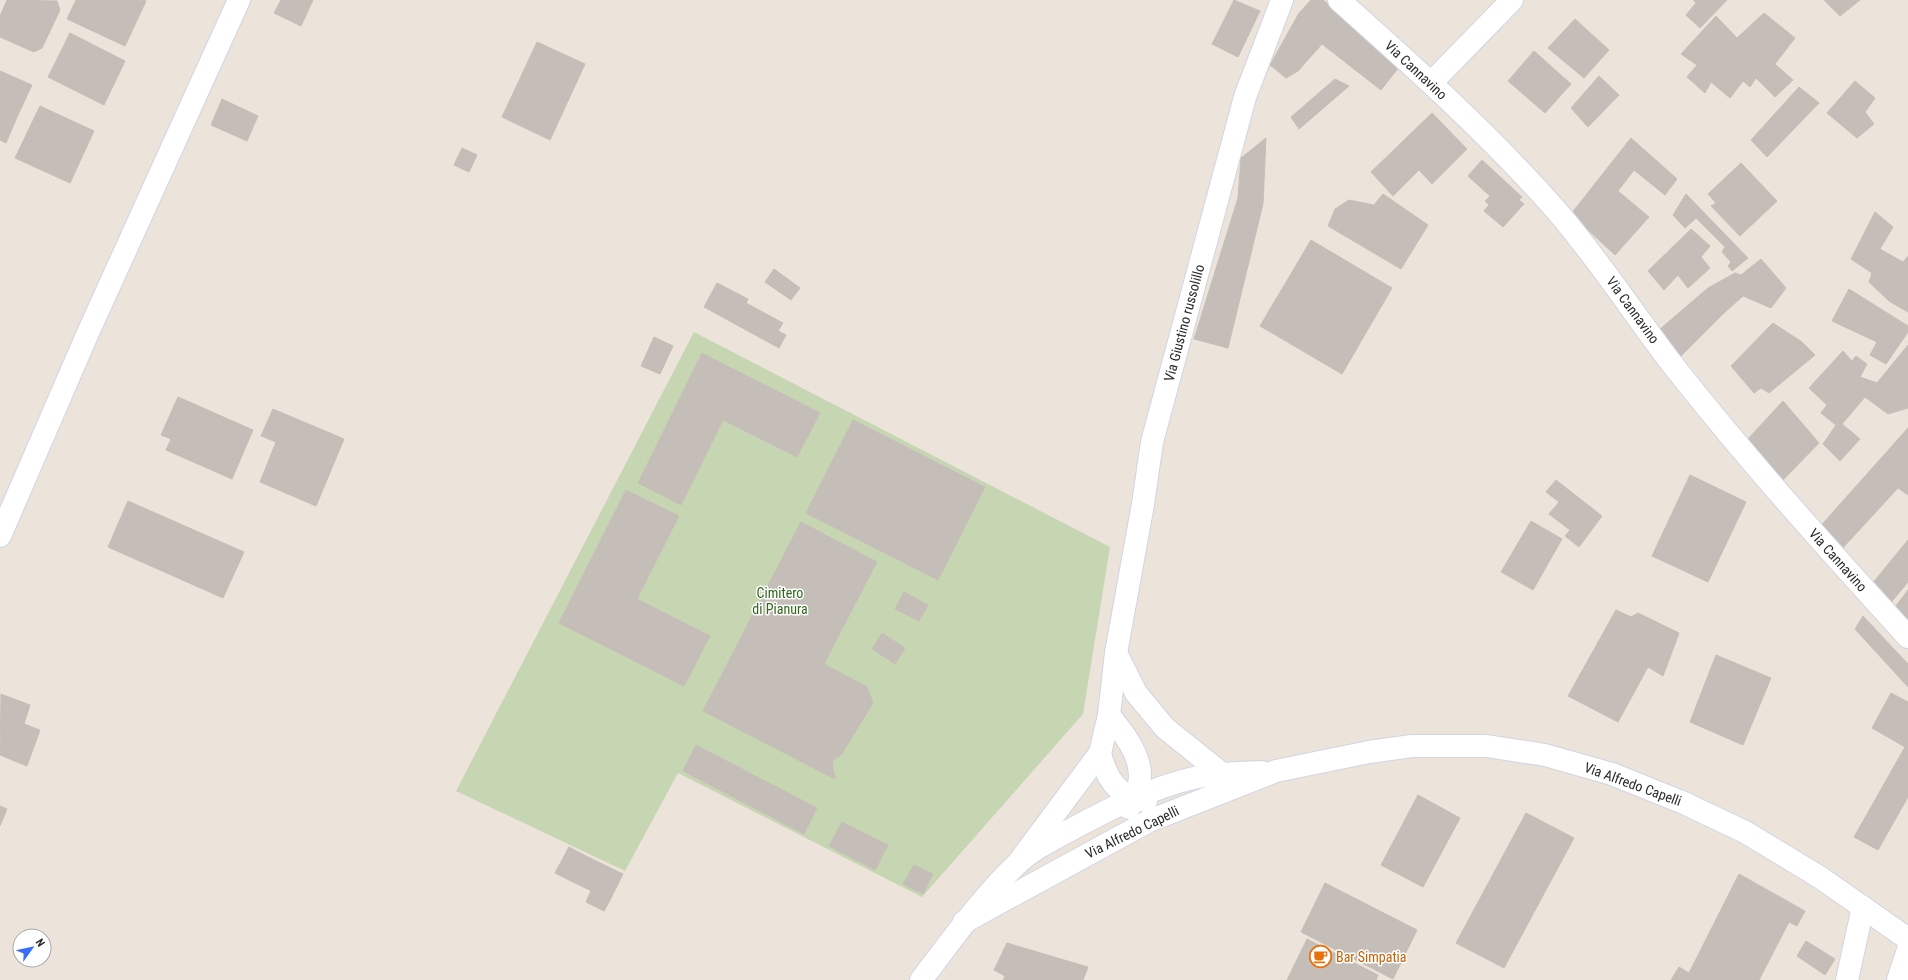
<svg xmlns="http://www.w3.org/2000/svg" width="1908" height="980" viewBox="0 0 1908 980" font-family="'Roboto Condensed',sans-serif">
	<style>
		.cemetery { fill: #c7d6b2 }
		.building { fill: #c4bdb8; stroke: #c7bfb5 }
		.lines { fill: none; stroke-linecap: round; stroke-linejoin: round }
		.minor-casing { stroke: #d0d5e3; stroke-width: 24 }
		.minor { stroke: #fff; stroke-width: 22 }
		.labels { text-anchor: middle; stroke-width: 3; stroke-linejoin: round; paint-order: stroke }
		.street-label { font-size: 14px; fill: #2a2a2a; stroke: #fff }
		.park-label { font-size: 14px; fill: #306719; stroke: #fff }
		.food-label { font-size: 14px; fill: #c56008; stroke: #fff; text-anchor: start }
	</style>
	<rect width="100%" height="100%" fill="#ece3db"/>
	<polygon class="cemetery" points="694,332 1110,547 1083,714 922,897 678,773 625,871 456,791"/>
	<g class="building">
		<polygon points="7,0 57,1 60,10 42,48 34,52 0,37 0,16"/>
		<polygon points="76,0 144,0 146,1 125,46 67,19"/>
		<polygon points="281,0 313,0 301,26 274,13"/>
		<polygon points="1234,0 1260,11 1238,57 1212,44"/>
		<polygon points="1311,0 1323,0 1349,21 1399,67 1381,90 1322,44 1298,71 1286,78 1270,65 1299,13"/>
		<polygon points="1693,0 1727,0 1700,28 1686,15 1696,3"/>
		<polygon points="1824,0 1860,0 1840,16"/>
		<polygon points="1764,13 1795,38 1775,64 1793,80 1775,97 1756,78 1750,87 1743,81 1730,98 1711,82 1705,93 1687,77 1697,65 1681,54 1716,16 1737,38"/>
		<polygon points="1575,19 1609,50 1584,78 1548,48"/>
		<polygon points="70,33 125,61 104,105 48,77"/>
		<polygon points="537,42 585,64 550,140 502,117"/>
		<polygon points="1534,51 1571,84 1545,113 1508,81"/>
		<polygon points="0,71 32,85 17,117 0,109"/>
		<polygon points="1599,76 1619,95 1588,127 1571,108"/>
		<polygon points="1335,79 1349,86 1299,129 1291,117"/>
		<polygon points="1855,81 1875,98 1865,112 1874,124 1857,138 1827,113"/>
		<polygon points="1799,87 1819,103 1767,157 1751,140"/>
		<polygon points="222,99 258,116 247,141 211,125"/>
		<polygon points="40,106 94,131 70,183 15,158"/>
		<polygon points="0,109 17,117 6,143 0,140"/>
		<polygon points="1432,113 1467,149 1432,184 1419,170 1393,196 1371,172"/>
		<polygon points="1266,138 1263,204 1238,198 1241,158"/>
		<polygon points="1631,138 1677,179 1665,195 1634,170 1618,191 1649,217 1615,255 1571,214"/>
		<polygon points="462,148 477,155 469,172 454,165"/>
		<polygon points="1482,160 1522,197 1519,200 1524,204 1503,227 1484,211 1489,205 1485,201 1490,196 1468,176"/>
		<polygon points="1741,163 1777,201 1740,236 1711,206 1716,203 1708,194"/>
		<polygon points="1383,194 1428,225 1401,269 1328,226 1335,209 1349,200 1374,205"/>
		<polygon points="1686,194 1748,258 1732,271 1728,266 1731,262 1722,252 1725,247 1696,218 1685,228 1673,215"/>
		<polygon points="1238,198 1263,204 1228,348 1194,339"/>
		<polygon points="1875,212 1893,227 1880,249 1903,262 1908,256 1908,312 1889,301 1869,282 1872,273 1851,259"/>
		<polygon points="1691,229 1710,246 1701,257 1710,268 1688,288 1678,275 1664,290 1648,271"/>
		<polygon points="1311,240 1392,288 1342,374 1260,326"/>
		<polygon points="1761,259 1786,288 1771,308 1743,296 1725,312 1708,288 1735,273 1741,275"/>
		<polygon points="774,269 800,288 791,300 765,282"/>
		<polygon points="717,283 748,299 746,303 783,323 778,331 786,335 779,348 704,307"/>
		<polygon points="1708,288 1725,312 1680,357 1659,330"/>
		<polygon points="1849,289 1908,326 1908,332 1886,364 1870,355 1877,342 1832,321"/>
		<polygon points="1773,323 1802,342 1815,355 1769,393 1761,388 1754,393 1731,366"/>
		<polygon points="654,337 673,346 660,374 641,366"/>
		<polygon points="1908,345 1908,408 1888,414 1865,397 1842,424 1860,439 1840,461 1823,444 1836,425 1821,413 1827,405 1809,388 1843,351 1852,361 1856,356 1867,364 1860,377 1877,383"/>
		<polygon points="702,353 820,413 797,457 723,420 681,505 638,483"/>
		<polygon points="178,397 253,430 232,479 166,450 171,439 161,435"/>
		<polygon points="1783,401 1819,443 1780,483 1747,440"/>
		<polygon points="273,409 344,439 316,506 260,482 276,442 261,436"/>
		<polygon points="853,420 985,487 938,580 806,513"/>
		<polygon points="1908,428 1908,495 1898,488 1840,551 1817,530"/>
		<polygon points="1690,475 1746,502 1708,582 1652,556"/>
		<polygon points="1556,480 1602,516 1579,547 1565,536 1570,530 1549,514 1559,502 1546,492"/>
		<polygon points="626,490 679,516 637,599 710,636 684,686 559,623"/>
		<polygon points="128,501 244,552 223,598 108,547"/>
		<polygon points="1531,521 1562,539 1533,590 1501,572"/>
		<polygon points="801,522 877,562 831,650 755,610"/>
		<polygon points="1908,540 1908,582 1888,606 1871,585"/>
		<polygon points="1908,590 1908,624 1892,611"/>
		<polygon points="904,592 928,605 919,621 895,609"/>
		<polygon points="755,610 831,650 824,664 867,687 873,703 841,755 832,761 835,779 703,711"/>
		<polygon points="1616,610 1631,617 1638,613 1679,633 1663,676 1648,667 1618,722 1568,696"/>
		<polygon points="1863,616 1908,664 1908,687 1855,629"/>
		<polygon points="882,633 905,648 895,664 872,649"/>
		<polygon points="1716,655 1771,678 1743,745 1690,722"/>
		<polygon points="1891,693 1908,702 1908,797 1878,850 1854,837 1905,747 1872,728"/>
		<polygon points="1,694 30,705 24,724 40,730 27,766 0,755"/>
		<polygon points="696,745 817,808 804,834 683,771"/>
		<polygon points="1418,795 1460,818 1423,887 1381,865"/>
		<polygon points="0,806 7,809 0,826"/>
		<polygon points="1526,813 1574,838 1504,968 1456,943"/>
		<polygon points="842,822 888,845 875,870 829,846"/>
		<polygon points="569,847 586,856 573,882 555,873"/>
		<polygon points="586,856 623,874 610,900 573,882"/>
		<polygon points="914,865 933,874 923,894 903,884"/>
		<polygon points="1739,874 1805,911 1797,926 1789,922 1759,980 1701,980 1689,973"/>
		<polygon points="1325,883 1417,930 1393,979 1301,932"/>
		<polygon points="591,891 610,900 604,911 586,902"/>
		<polygon points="1307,939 1378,975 1376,980 1287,980"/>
		<polygon points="1806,941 1835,959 1825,975 1797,956"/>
		<polygon points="1007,943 1088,967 1083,980 1003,980 1005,976 994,970"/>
		<polygon points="1679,967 1689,973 1701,980 1671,980"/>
	</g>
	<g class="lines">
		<defs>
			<g id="minor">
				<path d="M1339 0C1414 67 1489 134 1555 209 1597 257 1631 310 1669 360 1744 456 1826 547 1908 637"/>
				<polyline points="1432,82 1512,0"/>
				<polyline points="0,536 87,335 239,0"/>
				<polyline points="1116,653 1136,693 1165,728 1221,773"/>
				<path d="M1109 715C1132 744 1154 772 1129 808"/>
				<path d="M1100 753C1106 778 1118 798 1146 801"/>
				<polyline points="1018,863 1100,753 1109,715 1116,653 1143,504 1152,442 1245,97 1282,0"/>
				<polyline points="964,922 1149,821 1276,771 1369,752 1412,746 1487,746 1545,755 1612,774 1684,803 1745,832 1821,878 1908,939"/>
				<path d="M921 980C952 940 981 898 1018 863 1031 851 1046 843 1061 835 1103 812 1151 787 1198 777 1219 773 1240 773 1262 772"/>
				<polyline points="1847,980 1863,907"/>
				<polyline points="1898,980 1908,950"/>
			</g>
		</defs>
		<use href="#minor" class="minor-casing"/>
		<use href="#minor" class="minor"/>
	</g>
	<defs>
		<symbol id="cafe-ring" viewBox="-11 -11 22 22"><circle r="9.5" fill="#fff" stroke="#e8710a" stroke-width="1.5"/><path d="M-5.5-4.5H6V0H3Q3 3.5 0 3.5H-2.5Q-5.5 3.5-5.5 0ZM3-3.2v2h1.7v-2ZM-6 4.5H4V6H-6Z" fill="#e8710a"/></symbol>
	</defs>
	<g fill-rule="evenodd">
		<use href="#cafe-ring" x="1308" y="944" width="25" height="25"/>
	</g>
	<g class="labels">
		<g class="street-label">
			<text transform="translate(1416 70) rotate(43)" y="5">Via Cannavino</text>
			<text transform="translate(1633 310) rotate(54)" y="5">Via Cannavino</text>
			<text transform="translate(1184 323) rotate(-75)" y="5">Via Giustino russolillo</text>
			<text transform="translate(1838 560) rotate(48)" y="5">Via Cannavino</text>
			<text transform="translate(1633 784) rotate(20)" y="5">Via Alfredo Capelli</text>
			<text transform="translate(1132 832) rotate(-26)" y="5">Via Alfredo Capelli</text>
		</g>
		<g class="park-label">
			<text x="780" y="598">Cimitero<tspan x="780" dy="16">di Pianura</tspan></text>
		</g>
		<g class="food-label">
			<text x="1336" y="962">Bar Simpatia</text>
		</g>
	</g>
	<g transform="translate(32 948) rotate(57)"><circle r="19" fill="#ffffff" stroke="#aaaaaa"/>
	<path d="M0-3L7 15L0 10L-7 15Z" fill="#386efc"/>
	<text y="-6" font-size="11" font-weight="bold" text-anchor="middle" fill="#2a2a2a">N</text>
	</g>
</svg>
